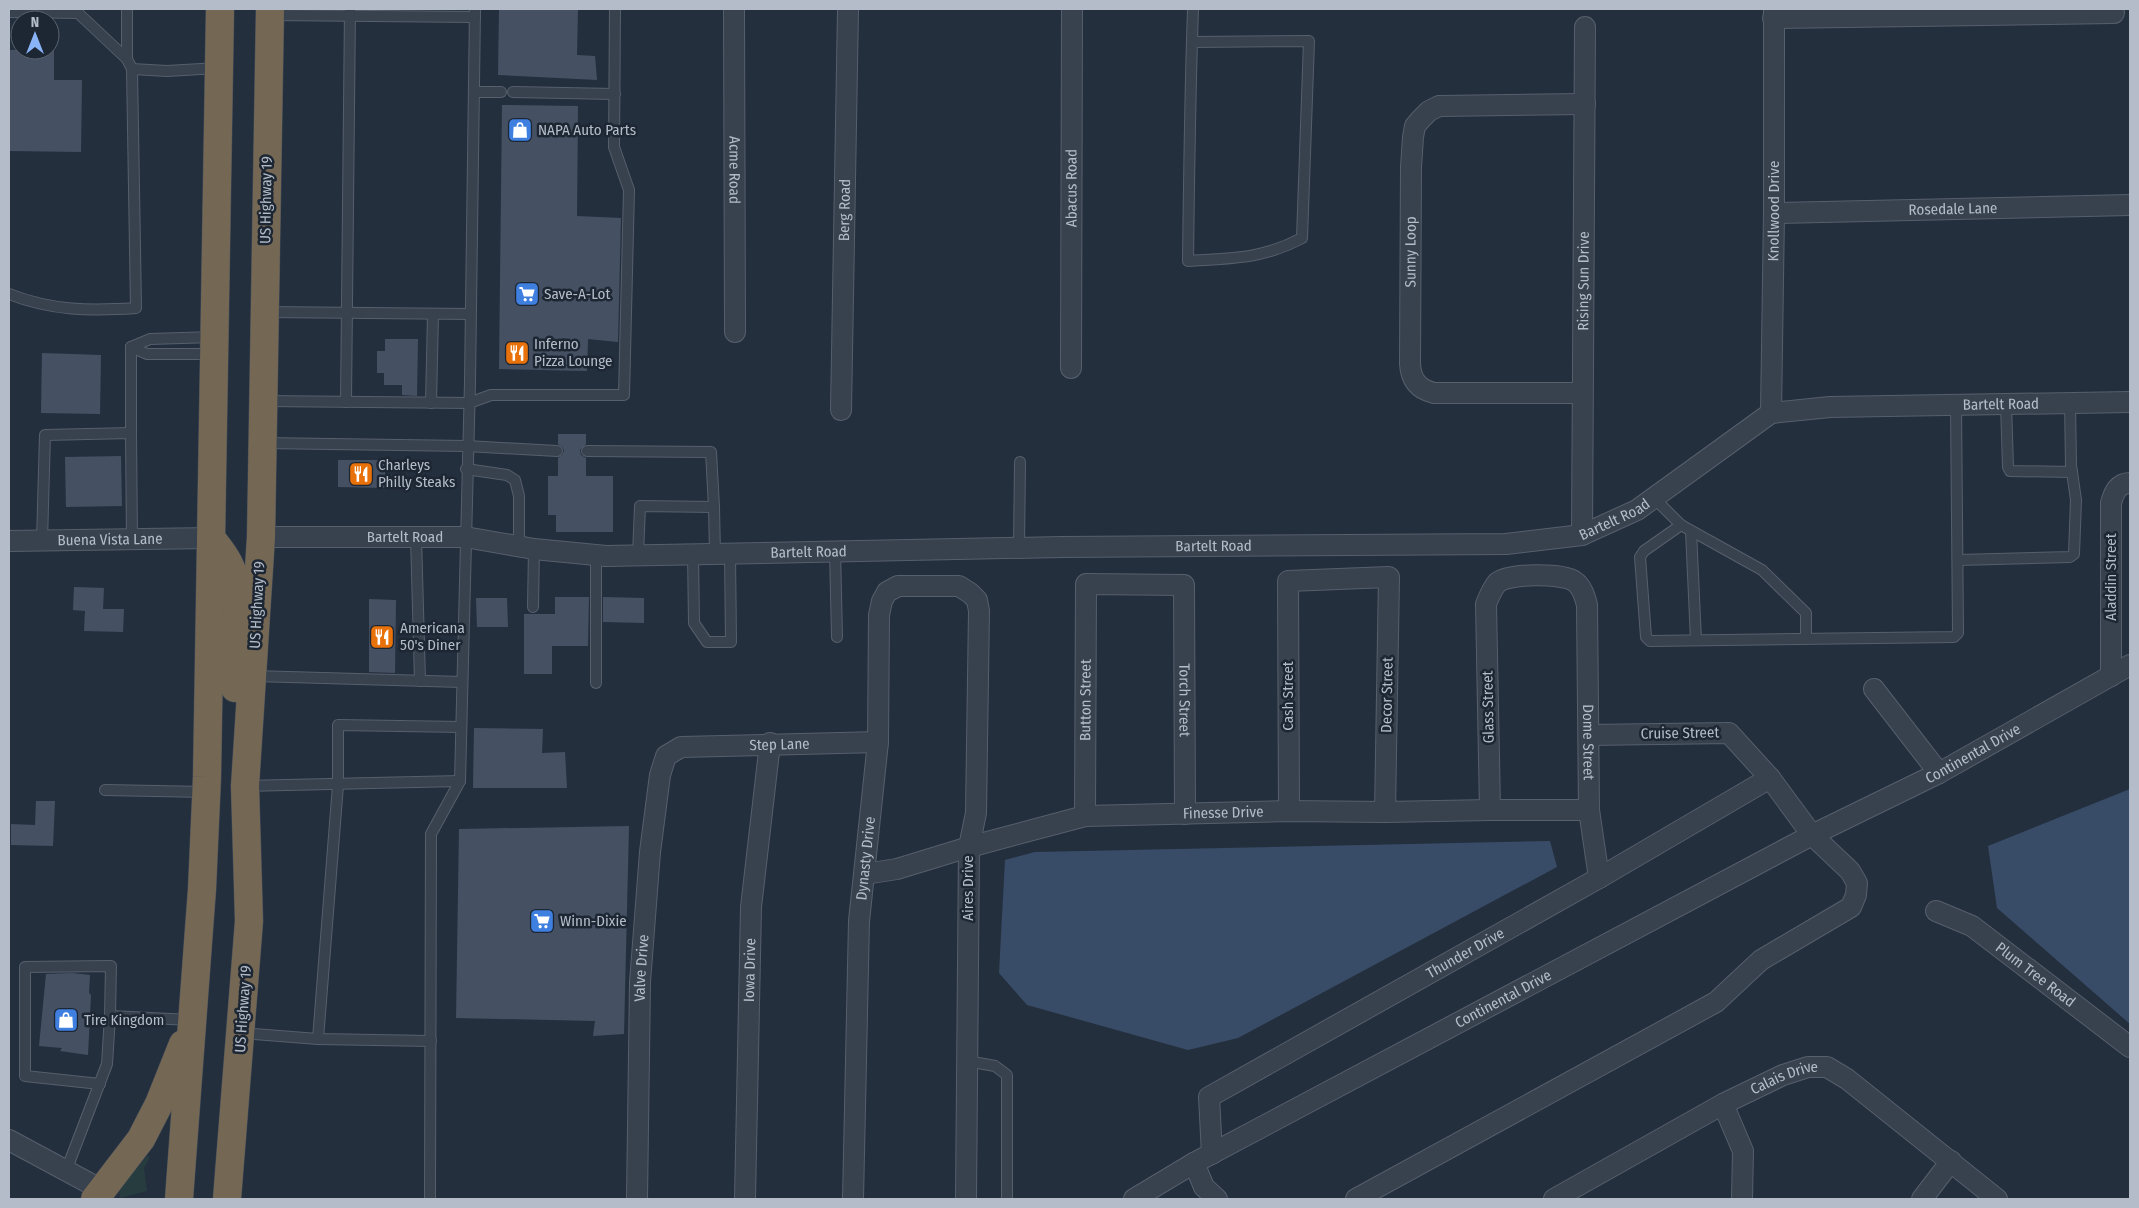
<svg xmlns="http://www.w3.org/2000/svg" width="2139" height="1208" viewBox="0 0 2139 1208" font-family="'Fira Sans Condensed',sans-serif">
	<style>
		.green { fill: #263c3f }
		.water { fill: #394c67 }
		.building { fill: #455162 }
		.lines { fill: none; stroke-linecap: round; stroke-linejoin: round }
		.lane-casing { stroke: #565f6c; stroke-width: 12 }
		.street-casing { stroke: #565f6c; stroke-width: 22 }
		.highway-casing { stroke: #434c59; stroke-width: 29 }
		.lane { stroke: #38414e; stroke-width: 10 }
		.street { stroke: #38414e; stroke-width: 20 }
		.highway { stroke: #746855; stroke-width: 28 }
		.labels { text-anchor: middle; stroke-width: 5; stroke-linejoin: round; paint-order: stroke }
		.poi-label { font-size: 15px; fill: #b4bcc9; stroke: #1d2633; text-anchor: start }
		.street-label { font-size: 15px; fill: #b4bcc9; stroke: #1d2633 }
	</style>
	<rect width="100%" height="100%" fill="#242f3e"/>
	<polygon class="green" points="147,1156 150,1157 144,1168 147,1191 120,1198 119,1190"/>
	<g class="water">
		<polygon points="2130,789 2130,1024 1997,908 1988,846"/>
		<polygon points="1550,841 1557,867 1238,1038 1188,1050 1027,1005 999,973 1005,860 1035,852"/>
	</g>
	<g class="building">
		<polygon points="499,9 578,9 577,55 595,56 597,80 498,75"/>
		<polygon points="9,50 54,50 54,80 82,80 81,152 9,151"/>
		<polygon points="502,105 578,106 577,216 621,218 618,342 588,339 587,371 499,369"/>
		<polygon points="385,339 418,339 417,396 402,395 402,385 384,385 384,373 377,373 377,351 385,351"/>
		<polygon points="42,353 101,355 100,414 41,413"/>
		<polygon points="558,434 586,434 586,444 580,450 581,455 586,458 586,476 613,476 613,532 556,532 556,515 548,515 548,476 558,476 558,458 562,455 564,451 563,448 558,444"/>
		<polygon points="121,456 122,506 66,507 65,457"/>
		<polygon points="338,460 385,460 385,488 338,487"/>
		<polygon points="74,587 104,588 103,609 124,609 123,632 84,631 85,611 73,610"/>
		<polygon points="555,597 589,597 588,646 552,646 552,674 524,674 524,614 555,614"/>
		<polygon points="603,597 644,598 644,623 603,622"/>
		<polygon points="476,598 507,598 508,627 477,627"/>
		<polygon points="369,599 396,600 395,673 369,672"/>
		<polygon points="474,728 543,729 542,753 565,752 567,788 473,788"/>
		<polygon points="36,801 55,801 53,846 11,845 11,824 35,825"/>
		<polygon points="629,826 624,1034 593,1036 595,1021 456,1018 459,829"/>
		<polygon points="72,973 90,975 89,993 91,995 88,1055 60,1051 62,1048 39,1046 46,974"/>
	</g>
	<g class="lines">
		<defs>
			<g id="lane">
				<polyline points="9,12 78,13"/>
				<polyline points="271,15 475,17"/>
				<path d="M1192 42 1309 41 1302 238C1263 259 1232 258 1188 261 1189 177 1190 93 1193 9"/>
				<polyline points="127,59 127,9"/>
				<polyline points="132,69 167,71 218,68"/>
				<polyline points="474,92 501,92"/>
				<polyline points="513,92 615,94"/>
				<path d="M9 294C52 311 91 311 136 308L132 69 127 59 78 13V9"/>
				<polyline points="266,312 470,314"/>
				<polyline points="131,347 150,339 214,337"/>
				<polyline points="131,347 147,354 214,354"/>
				<polyline points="264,401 469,403 491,395 624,395 629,190 614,147 615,9"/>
				<polyline points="346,402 350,9"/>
				<polyline points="431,403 433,314"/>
				<polyline points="2006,404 2008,467 2010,471 2072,472"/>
				<polyline points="131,433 131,347"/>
				<polyline points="263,443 467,446 557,451"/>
				<polyline points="587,451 711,452 714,507 640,506 638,555"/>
				<polyline points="466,469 507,475 515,480 519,496 519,547"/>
				<polyline points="1654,498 1681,525 1762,570 1806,613 1806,639"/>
				<polyline points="714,507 715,554"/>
				<polyline points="1681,525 1644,551 1640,557 1646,637 1650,641 1954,637 1958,633 1956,405"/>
				<polyline points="1691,531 1696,640"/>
				<polyline points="416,537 420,681"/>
				<polyline points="42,541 45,435 131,433 132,540"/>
				<polyline points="1019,548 1020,462"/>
				<polyline points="835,551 837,637"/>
				<polyline points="693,554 694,623 707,642 731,642 730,553"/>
				<polyline points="596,555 596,683"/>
				<polyline points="1958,560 2070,557 2074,554 2076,500 2071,465 2070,403"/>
				<polyline points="533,607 534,549"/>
				<polyline points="253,676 462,682"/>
				<polyline points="246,786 460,781"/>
				<polyline points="105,790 206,792"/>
				<polyline points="242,1033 318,1039 431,1041"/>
				<polyline points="318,1039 338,785 338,725 461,727"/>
				<polyline points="967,1061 995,1066 1007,1075 1007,1199"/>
				<polyline points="100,1084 25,1076 25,967 111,966 110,1016"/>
				<polyline points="66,1171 107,1064 110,1016 191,1020"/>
				<polyline points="430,1199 431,834 460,781 470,382 475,9"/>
			</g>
			<g id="street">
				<path id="s1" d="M734 9 735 332"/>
				<polyline points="1773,18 2114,13"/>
				<path id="s2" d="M1774 213 2130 205"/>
				<path id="s3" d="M1071 368 1072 9"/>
				<path id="s4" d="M1582 393H1434C1418 389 1411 380 1410 364L1411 167 1413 137 1415 126 1421 119 1429 111 1439 106 1585 104"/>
				<path id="s5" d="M841 410 848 9"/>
				<path id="s6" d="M1771 413 1774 213V9"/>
				<path id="s7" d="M1582 535 1585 27"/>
				<path id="s8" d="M261 537H465L534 549 606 556 1062 547 1506 544 1582 535 1637 510 1771 413 1830 407 2130 402"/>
				<path id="s9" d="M9 541 211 538"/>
				<path d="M2111 676V503C2114 492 2118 483 2130 483"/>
				<polyline points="1874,689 1939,773"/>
				<path id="s10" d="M1490 810 1486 604C1489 597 1492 589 1497 583 1508 573 1562 573 1574 581 1582 586 1585 597 1587 605L1589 810 1599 878"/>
				<polyline points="1289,811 1288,581 1389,577 1385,812"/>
				<path id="s11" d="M1085 816 1086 584 1184 585 1185 814"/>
				<path id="s12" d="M865 874 897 869 969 847 1085 816 1289 811 1385 812 1490 810H1589"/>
				<path id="s13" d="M1936 911 1972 926 2130 1047"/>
				<polyline points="1723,1104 1743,1151 1742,1199"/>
				<polyline points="9,1140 102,1190"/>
				<path id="s14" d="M1212 1154 1209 1097 1599 878 1770 778"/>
				<polyline points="1194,1163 1204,1187 1217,1199"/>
				<path id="s15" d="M637 1199 640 982 650 852 660 775 666 756 681 747 878 742"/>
				<path id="s16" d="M745 1199 751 907 770 743"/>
				<path id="s17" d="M853 1199 859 921 878 742 879 615 882 601 887 592 898 586H959L970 593 977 600 979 611 976 813 969 847 966 1199"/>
				<path id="s18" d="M1134 1199 1194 1163 1812 835 1939 773 2130 665"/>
				<polyline points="1356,1199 1716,1002 1761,960 1851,907 1856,895 1857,883 1850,871 1812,835 1770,778 1729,733 1589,735"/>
				<path id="s19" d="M1554 1199 1723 1104 1783 1075 1808 1067H1827L1847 1079 1997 1199"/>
				<polyline points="1922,1199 1951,1161"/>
			</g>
			<g id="highway">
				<path d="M211 538C219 548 228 559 232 571 242 601 234 654 235 688"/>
				<polyline points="95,1199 141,1139 159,1104 183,1044"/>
				<polyline points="179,1199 202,889 207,777 220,9"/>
				<polyline points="227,1199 249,921 245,786 261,537 270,9"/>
			</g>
		</defs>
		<use href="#lane" class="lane-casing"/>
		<use href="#street" class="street-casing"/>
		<use href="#highway" class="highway-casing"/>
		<use href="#lane" class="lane"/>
		<use href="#street" class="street"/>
		<use href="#highway" class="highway"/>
	</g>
	<defs>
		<symbol id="shop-square" viewBox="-11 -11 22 22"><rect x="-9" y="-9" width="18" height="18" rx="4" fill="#3f7fe0" stroke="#1d2633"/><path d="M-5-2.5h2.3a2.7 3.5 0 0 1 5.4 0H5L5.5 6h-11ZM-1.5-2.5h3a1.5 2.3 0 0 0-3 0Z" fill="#fff"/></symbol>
		<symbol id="supermarket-square" viewBox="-11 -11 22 22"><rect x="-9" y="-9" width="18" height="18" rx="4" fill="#3f7fe0" stroke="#1d2633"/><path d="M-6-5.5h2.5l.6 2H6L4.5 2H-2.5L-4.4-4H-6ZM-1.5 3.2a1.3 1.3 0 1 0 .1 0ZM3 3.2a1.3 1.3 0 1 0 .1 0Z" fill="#fff"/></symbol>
		<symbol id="restaurant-square" viewBox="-11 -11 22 22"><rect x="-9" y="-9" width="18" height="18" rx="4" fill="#e8710a" stroke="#1d2633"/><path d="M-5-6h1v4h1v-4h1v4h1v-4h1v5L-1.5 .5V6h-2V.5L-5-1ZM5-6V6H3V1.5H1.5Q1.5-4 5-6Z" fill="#fff"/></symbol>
	</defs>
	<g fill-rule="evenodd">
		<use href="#shop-square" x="506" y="116" width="28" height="28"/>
		<use href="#supermarket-square" x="513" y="280" width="28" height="28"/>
		<use href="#restaurant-square" x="503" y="339" width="28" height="28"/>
		<use href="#restaurant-square" x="347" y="460" width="28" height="28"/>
		<use href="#restaurant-square" x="368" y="623" width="28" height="28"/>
		<use href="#supermarket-square" x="528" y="907" width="28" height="28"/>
		<use href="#shop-square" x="52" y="1006" width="28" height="28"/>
	</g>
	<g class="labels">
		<g class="poi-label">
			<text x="538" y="135">NAPA Auto Parts</text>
			<text x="544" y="299">Save-A-Lot</text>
			<text x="534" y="349">Inferno<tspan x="534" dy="17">Pizza Lounge</tspan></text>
			<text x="378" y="470">Charleys<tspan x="378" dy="17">Philly Steaks</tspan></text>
			<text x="400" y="633">Americana<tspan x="400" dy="17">50's Diner</tspan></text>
			<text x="560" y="926">Winn-Dixie</text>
			<text x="84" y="1025">Tire Kingdom</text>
		</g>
		<g class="street-label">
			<text dy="5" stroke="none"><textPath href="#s1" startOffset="161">Acme Road</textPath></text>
			<text dy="5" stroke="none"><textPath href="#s3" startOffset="180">Abacus Road</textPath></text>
			<text transform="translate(266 200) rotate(-89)" y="5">US Highway 19</text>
			<text dy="5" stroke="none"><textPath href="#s2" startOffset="179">Rosedale Lane</textPath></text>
			<text dy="5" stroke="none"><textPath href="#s5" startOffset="200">Berg Road</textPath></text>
			<text dy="5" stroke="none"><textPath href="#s6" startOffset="202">Knollwood Drive</textPath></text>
			<text dy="5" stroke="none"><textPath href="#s4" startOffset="301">Sunny Loop</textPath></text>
			<text dy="5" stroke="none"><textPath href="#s7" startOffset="254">Rising Sun Drive</textPath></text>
			<text dy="5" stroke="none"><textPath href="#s8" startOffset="1779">Bartelt Road</textPath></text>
			<text dy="5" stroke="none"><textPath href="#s8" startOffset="1359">Bartelt Road</textPath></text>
			<text dy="5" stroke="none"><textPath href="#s8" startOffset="144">Bartelt Road</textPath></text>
			<text dy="5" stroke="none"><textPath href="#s9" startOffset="101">Buena Vista Lane</textPath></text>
			<text dy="5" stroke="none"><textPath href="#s8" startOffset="954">Bartelt Road</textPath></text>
			<text dy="5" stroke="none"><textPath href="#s8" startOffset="549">Bartelt Road</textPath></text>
			<text transform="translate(2111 577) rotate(-90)" y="5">Aladdin Street</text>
			<text transform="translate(257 605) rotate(-87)" y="5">US Highway 19</text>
			<text transform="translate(1387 695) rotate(-89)" y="5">Decor Street</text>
			<text transform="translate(1288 696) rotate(-90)" y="5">Cash Street</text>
			<text dy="5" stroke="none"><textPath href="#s11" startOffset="116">Button Street</textPath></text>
			<text dy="5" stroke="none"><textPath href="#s11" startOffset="445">Torch Street</textPath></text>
			<text transform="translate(1488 707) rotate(-91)" y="5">Glass Street</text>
			<text transform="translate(1680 733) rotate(-1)" y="5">Cruise Street</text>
			<text dy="5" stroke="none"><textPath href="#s10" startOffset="474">Dome Street</textPath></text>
			<text dy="5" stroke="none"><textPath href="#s15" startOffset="561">Step Lane</textPath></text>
			<text dy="5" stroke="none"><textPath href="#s18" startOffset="950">Continental Drive</textPath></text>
			<text dy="5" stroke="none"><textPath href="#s12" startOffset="366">Finesse Drive</textPath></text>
			<text dy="5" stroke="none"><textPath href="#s17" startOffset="341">Dynasty Drive</textPath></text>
			<text transform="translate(968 888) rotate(-90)" y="5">Aires Drive</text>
			<text dy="5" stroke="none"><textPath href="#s14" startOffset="351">Thunder Drive</textPath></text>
			<text dy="5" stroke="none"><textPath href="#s15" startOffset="231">Valve Drive</textPath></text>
			<text dy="5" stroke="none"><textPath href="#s16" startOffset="229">Iowa Drive</textPath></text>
			<text dy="5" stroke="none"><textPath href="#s13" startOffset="119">Plum Tree Road</textPath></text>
			<text dy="5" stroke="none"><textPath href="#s18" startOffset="420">Continental Drive</textPath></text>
			<text transform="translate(243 1009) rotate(-86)" y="5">US Highway 19</text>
			<text dy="5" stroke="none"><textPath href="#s19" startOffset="261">Calais Drive</textPath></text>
		</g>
	</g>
	<rect width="2139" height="1208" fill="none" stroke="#b4bcc9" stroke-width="20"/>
	<g transform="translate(35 35)"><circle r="24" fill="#1d2633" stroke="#59626f"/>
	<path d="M0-4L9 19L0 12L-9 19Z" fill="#8ab4f8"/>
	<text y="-8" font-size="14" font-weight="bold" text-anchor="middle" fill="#b4bcc9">N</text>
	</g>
</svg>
